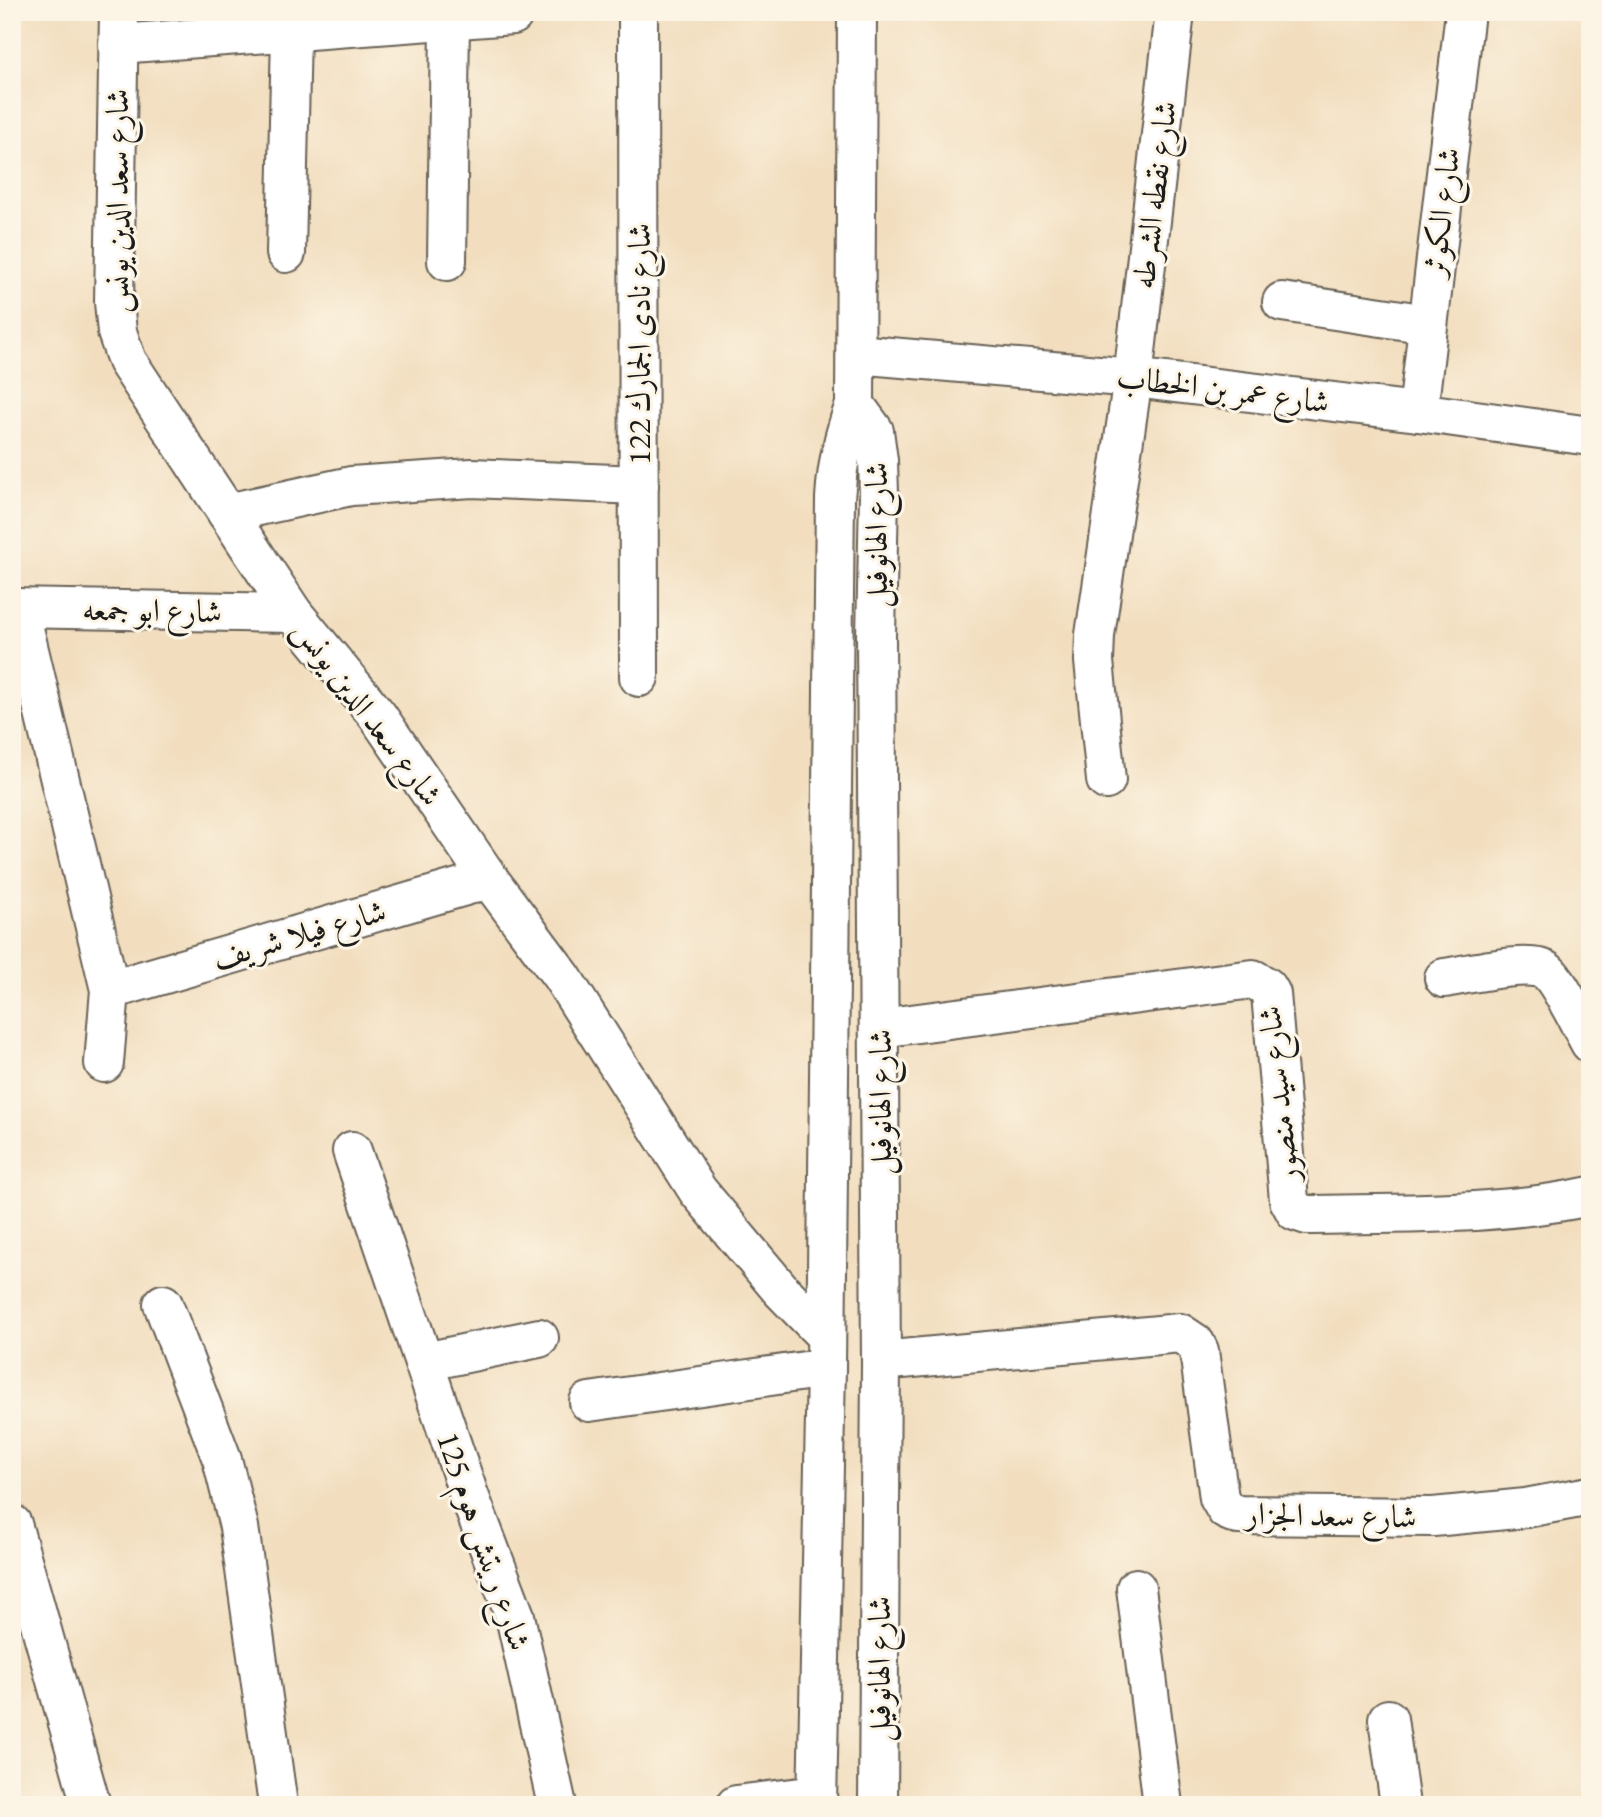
<svg xmlns="http://www.w3.org/2000/svg" width="1602" height="1817" viewBox="0 0 1602 1817" font-family="'EB Garamond',Amiri,serif">
	<style>
		.lines { fill: none; stroke-linecap: round; stroke-linejoin: round }
		.minor-casing { stroke: #676055; stroke-width: 42 }
		.minor { stroke: #fff; stroke-width: 38 }
		.labels { text-anchor: middle; stroke-width: 6; stroke-linejoin: round; paint-order: stroke }
		.street-label { font-size: 32px; fill: #1c1c1c; stroke: #fcf5e5 }
	</style>
	<rect width="100%" height="100%" fill="#fcf5e5"/>
	<filter id="ink" filterUnits="userSpaceOnUse"><feTurbulence type="fractalNoise" baseFrequency=".0143" numOctaves="2"/><feDisplacementMap in="SourceGraphic" scale="14" xChannelSelector="R" yChannelSelector="G"/><feConvolveMatrix kernelMatrix="1 2 1 2 8 2 1 2 1" color-interpolation-filters="sRGB"/></filter>
	<filter id="wash" filterUnits="userSpaceOnUse"><feTurbulence type="fractalNoise" baseFrequency=".00686" numOctaves="4" result="noise"/><feDisplacementMap in="SourceGraphic" scale="28" xChannelSelector="R" yChannelSelector="G"/><feGaussianBlur stdDeviation="1.57" result="paint"/><feColorMatrix in="noise" values="0 0 0 0 0 0 0 0 0 0 0 0 0 0 0 0 0 1.4 0 .05"/><feComposite in="paint" operator="in"/></filter>
	<g filter="url(#wash)">
		<rect width="100%" height="100%" fill="#f2debf"/>
	</g>
	<g filter="url(#ink)">
		<g class="lines">
			<defs>
				<g id="minor">
					<polyline points="119,12 114,302 117,332 127,361 293,613 377,715 489,879 562,977 698,1191 781,1290 826,1336"/>
					<polyline points="638,12 639,677"/>
					<polyline points="118,44 513,15"/>
					<polyline points="286,253 291,32"/>
					<polyline points="447,261 450,20"/>
					<polyline points="1282,302 1428,324"/>
					<polyline points="856,354 1133,378 1418,412 1590,436"/>
					<polyline points="855,405 874,431 878,460 879,494 876,636 881,1361 878,1805"/>
					<polyline points="1418,412 1465,12"/>
					<polyline points="227,513 351,486 472,478 639,485"/>
					<polyline points="12,608 293,613"/>
					<polyline points="19,608 110,990 104,1063"/>
					<polyline points="1106,780 1094,661 1095,635 1133,378 1175,12"/>
					<path d="M1444 978C1464 975 1530 960 1545 970 1558 978 1581 1027 1590 1043"/>
					<polyline points="110,990 489,879"/>
					<path d="M880 1028 1253 979 1267 987 1271 994 1289 1200 1295 1211 1307 1215C1401 1213 1498 1216 1590 1196"/>
					<polyline points="352,1151 469,1495 515,1616 557,1805"/>
					<polyline points="163,1304 222,1459 239,1527 278,1805"/>
					<polyline points="881,1361 1180,1333 1195,1343 1199,1351 1219,1498 1226,1510 1238,1515 1433,1517 1526,1508 1590,1496"/>
					<polyline points="424,1362 539,1338"/>
					<polyline points="589,1402 826,1368"/>
					<polyline points="12,1524 91,1805"/>
					<polyline points="1136,1588 1163,1805"/>
					<polyline points="1388,1719 1400,1805"/>
					<polyline points="736,1805 817,1795"/>
					<path d="M817 1805 826 1368 835 498C837 464 843 436 855 405L857 12"/>
				</g>
			</defs>
			<use href="#minor" class="minor-casing"/>
			<use href="#minor" class="minor"/>
		</g>
	</g>
	<g class="labels">
		<g class="street-label">
			<text transform="translate(1154 195) rotate(-83)" y="11">شارع نقطه الشرطه</text>
			<text transform="translate(117 201) rotate(-90)" y="11">شارع سعد الدين يونس</text>
			<text transform="translate(1441 212) rotate(-83)" y="11">شارع الكوثر</text>
			<text transform="translate(639 344) rotate(-90)" y="11">شارع نادى الجمارك 122</text>
			<text transform="translate(1223 389) rotate(7)" y="11">شارع عمر بن الخطاب</text>
			<text transform="translate(876 535) rotate(-90)" y="11">شارع الهانوفيل</text>
			<text transform="translate(152 610) rotate(1)" y="11">شارع ابو جمعه</text>
			<text transform="translate(368 712) rotate(53)" y="11">شارع سعد الدين يونس</text>
			<text transform="translate(299 934) rotate(-16)" y="11">شارع فيلا شريف</text>
			<text transform="translate(1278 1094) rotate(-96)" y="11">شارع سيد منصور</text>
			<text transform="translate(880 1102) rotate(-90)" y="11">شارع الهانوفيل</text>
			<text transform="translate(1331 1515) rotate(1)" y="11">شارع سعد الجزار</text>
			<text transform="translate(484 1541) rotate(71)" y="11">شارع ريتش هوم 125</text>
			<text transform="translate(879 1669) rotate(-90)" y="11">شارع الهانوفيل</text>
		</g>
	</g>
	<rect width="1602" height="1817" fill="none" stroke="#fcf5e5" stroke-width="42"/>
</svg>
